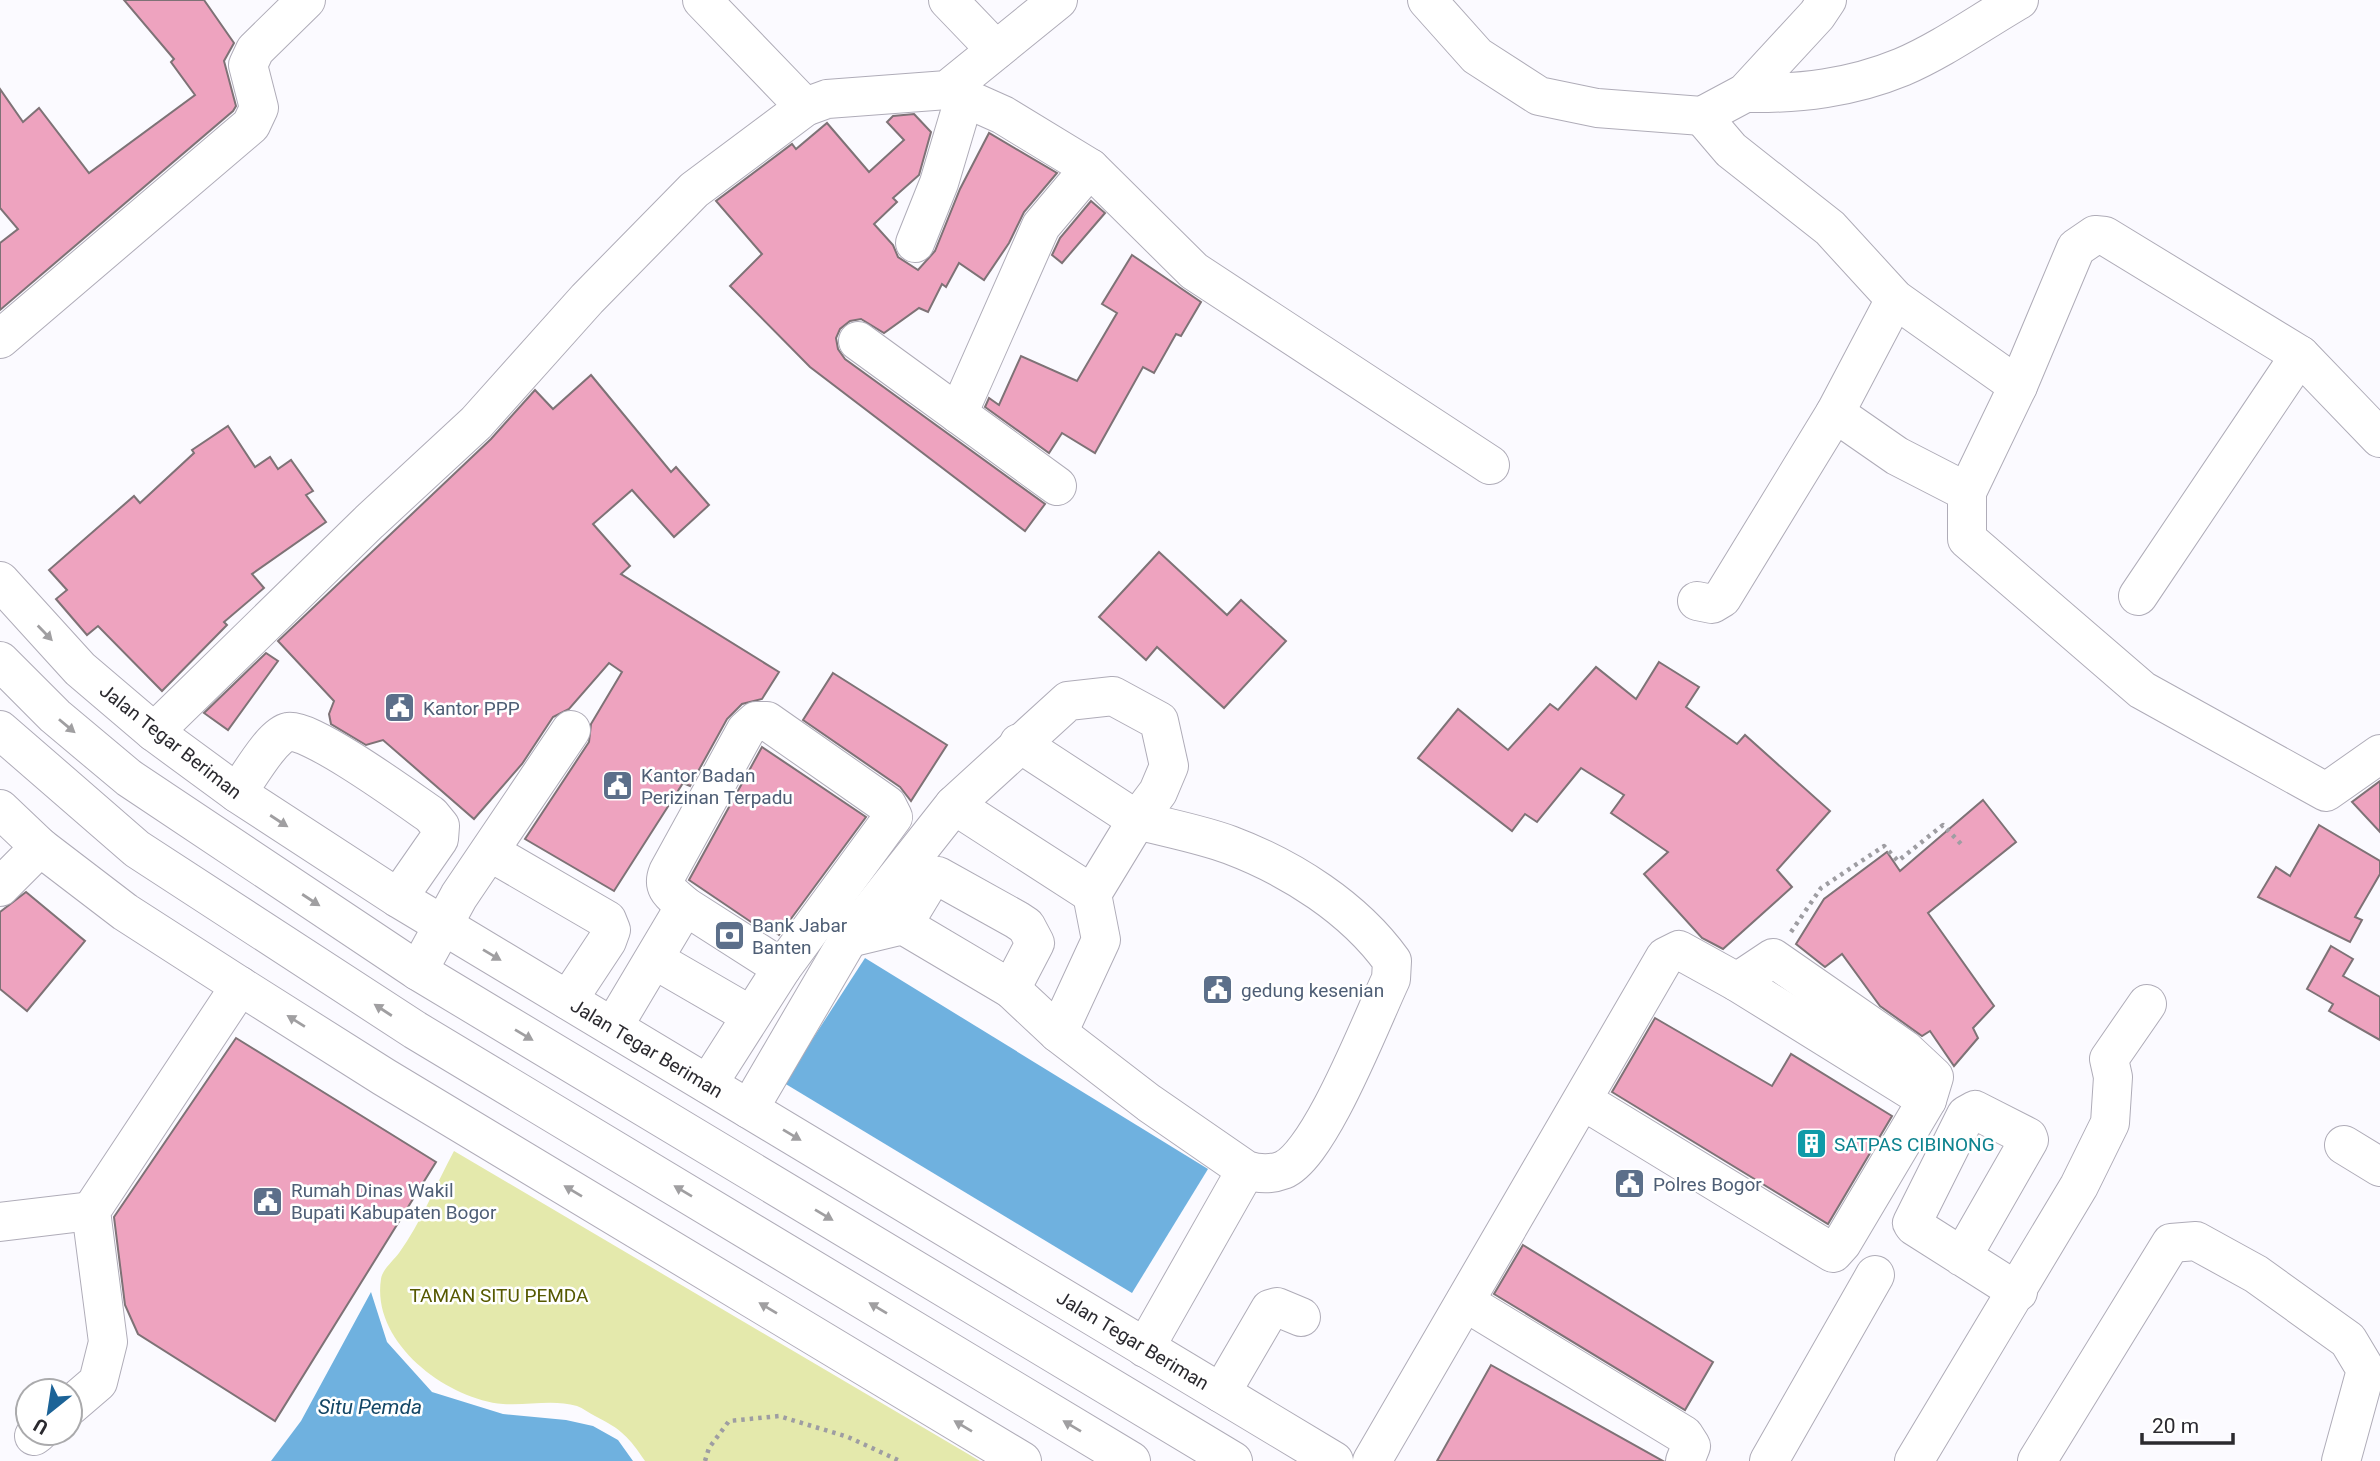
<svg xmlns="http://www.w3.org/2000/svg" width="2380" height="1461" viewBox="0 0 2380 1461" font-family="Roboto,sans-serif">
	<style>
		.green { fill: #e4e9ac }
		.water { fill: #6fb1df }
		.building { fill: #eea3bf; stroke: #7e7276; stroke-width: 2 }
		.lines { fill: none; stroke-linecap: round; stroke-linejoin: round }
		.minor-casing { stroke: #afacb8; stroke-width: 40 }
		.major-casing { stroke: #afacb8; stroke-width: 40 }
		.path { stroke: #9e9da2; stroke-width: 4.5; stroke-dasharray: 3.5 5; stroke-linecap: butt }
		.minor { stroke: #fff; stroke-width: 38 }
		.major { stroke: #fff; stroke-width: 38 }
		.oneway { fill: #a09fa1 }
		.labels { text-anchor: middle; stroke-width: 5; stroke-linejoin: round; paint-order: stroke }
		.service-label { font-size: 19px; fill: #4e5e75; stroke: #fff; text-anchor: start }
		.street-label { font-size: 19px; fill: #2b2a2f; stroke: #fff }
		.culture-label { font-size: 19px; fill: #0d838f; stroke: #fff; text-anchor: start }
		.park-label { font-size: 19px; fill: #565900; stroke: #fff }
		.water-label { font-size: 21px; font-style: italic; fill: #134666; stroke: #fff }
	</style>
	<rect width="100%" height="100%" fill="#fbfaff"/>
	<path class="green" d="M454 1151 980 1461H645C629 1437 621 1429 595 1416 589 1413 583 1408 577 1406 552 1399 527 1406 503 1404 446 1399 371 1342 381 1279 382 1270 393 1261 399 1253 421 1223 436 1184 454 1151Z"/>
	<g class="water">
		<polygon points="865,958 1208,1169 1132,1293 784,1083"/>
		<polygon points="371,1292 387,1342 432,1392 503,1414 566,1420 593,1426 618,1440 633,1461 271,1461 301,1421"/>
	</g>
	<g class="building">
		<polygon points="124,0 204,0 234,43 224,61 236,106 233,111 0,310 0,243 18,229 0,208 0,89 23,122 39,108 89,173 195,95 171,62 174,59"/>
		<polygon points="914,114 931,132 919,175 893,198 897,202 874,224 893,245 898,257 918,270 935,251 960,189 989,133 1057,173 1024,212 1009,243 984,280 959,263 946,287 942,284 928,312 919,308 884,333 861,319 850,321 840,329 836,338 838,349 845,359 1045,504 1025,531 810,367 730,286 762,254 716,201 792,144 796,149 827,123 869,172 904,140 887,122 893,116"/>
		<polygon points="1091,201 1105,213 1062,263 1052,255 1060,238"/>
		<polygon points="1132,255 1201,302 1181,336 1176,334 1154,373 1143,367 1095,453 1062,433 1049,453 985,407 989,398 999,405 1021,356 1077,381 1117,313 1102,304"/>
		<polygon points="591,375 671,472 676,467 709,505 674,537 632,490 593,524 630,566 621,574 779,672 762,699 742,704 727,719 690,786 683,783 614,891 525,839 589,742 591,724 622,672 609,663 569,709 553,717 522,764 474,819 383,740 366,745 331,724 329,714 334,701 278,641 491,439 535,390 553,409"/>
		<polygon points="228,426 255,467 270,457 278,469 291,460 313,491 306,495 326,522 252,574 264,588 224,622 227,625 162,691 98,626 87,635 56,599 67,590 49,570 134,496 140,503 194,453 192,450"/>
		<polygon points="1159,552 1227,615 1241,600 1286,641 1224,708 1157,647 1146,660 1099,617"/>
		<polygon points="266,653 278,661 228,730 204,713"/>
		<polygon points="1659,662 1699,687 1686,707 1737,744 1745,735 1830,811 1777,870 1792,887 1723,949 1702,938 1644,874 1668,852 1611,813 1624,795 1581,768 1537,822 1525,814 1512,831 1418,758 1458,709 1508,750 1550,704 1558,710 1596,667 1636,699"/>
		<polygon points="833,673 947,745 911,801 900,787 803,720"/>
		<polygon points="762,747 866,817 779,935 757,920 754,924 689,880"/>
		<polygon points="2380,781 2380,832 2352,802"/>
		<polygon points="1983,800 2016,842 1928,913 1994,1006 1973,1028 1978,1038 1954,1066 1930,1031 1922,1036 1880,1006 1842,954 1825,967 1796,944 1824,899 1887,852 1900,871"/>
		<polygon points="2319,825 2380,861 2380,874 2355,917 2362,920 2350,942 2258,897 2276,867 2290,876"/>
		<polygon points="26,892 85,941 27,1011 0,989 0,912"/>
		<polygon points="2331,946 2353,959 2343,976 2380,997 2380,1040 2329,1011 2333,1004 2307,989"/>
		<polygon points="1655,1018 1772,1086 1791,1054 1892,1116 1828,1224 1612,1092"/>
		<polygon points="236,1038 436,1162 275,1421 138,1334 125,1305 114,1217"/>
		<polygon points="1523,1245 1713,1362 1685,1410 1494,1294"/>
		<polygon points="1491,1365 1663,1461 1437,1461"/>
	</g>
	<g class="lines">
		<defs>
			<g id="minor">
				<polyline points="702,0 805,107"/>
				<polyline points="948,0 996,50"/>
				<polyline points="1427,0 1477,56 1539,96 1597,108 1702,116 1745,93 1817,15 1827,0"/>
				<polyline points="947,90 1003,115 1090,168 1194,271 1490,465"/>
				<path d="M1745 93C1800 94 1851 88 1902 67 1942 50 1981 22 2019 0"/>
				<polyline points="1702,116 1731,150 1830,228 1895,299 2018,386"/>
				<polyline points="915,243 939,183 964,99"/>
				<polyline points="0,339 251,125 259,108 248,65 255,50 306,0"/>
				<polyline points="858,341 1057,486"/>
				<polyline points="1835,413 1897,456 1967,492"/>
				<polyline points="958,414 1041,226 1090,168"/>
				<polyline points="2380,438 2300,355 2105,236 2095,235 2076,248 2018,386 1967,492 1967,539 2142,690 2326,792 2380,754"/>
				<polyline points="2138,596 2300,355"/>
				<polyline points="1697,601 1712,604 1722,598 1835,413 1895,299"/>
				<polyline points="154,732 369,522 476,423 587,299 694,190 805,107 827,99 947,90 1058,0"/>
				<polyline points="1019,743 1137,820 1092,894 1101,940 1058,1033"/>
				<path d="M237 793C247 780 272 735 288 732 309 727 408 799 431 815L440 826 439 839 398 898"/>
				<polyline points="954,805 1092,894"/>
				<polyline points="490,852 607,920 611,930 607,941 568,1000"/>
				<polyline points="0,887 40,847"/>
				<path d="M685 906C673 895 661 889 668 872L746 730 756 721H767L887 805 893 817 782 968"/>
				<polyline points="849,938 903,925 1011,989 1035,943 1026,926 1017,920 938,876 929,882 903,925"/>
				<polyline points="655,960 750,1015"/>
				<polyline points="418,971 459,896 571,730"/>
				<polyline points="1737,982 1927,1100"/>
				<polyline points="613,1027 685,906 782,968 708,1084"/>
				<path d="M749 1109 849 938 954 805 1068 701 1113 696 1159 721 1169 766 1158 792 1137 820C1167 828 1200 834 1230 845 1291 868 1354 908 1392 961L1391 979C1372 1019 1320 1155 1283 1170 1270 1175 1258 1174 1246 1170L1149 1103 1058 1033 1011 989"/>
				<polyline points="2344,1145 2380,1167"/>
				<polyline points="0,1222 91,1211"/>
				<polyline points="1962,1257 2029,1140 2028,1137 1975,1110 1966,1115 1912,1223 1914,1226 2018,1292"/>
				<polyline points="1465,1302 1684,1435 1691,1446 1685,1461"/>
				<polyline points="1145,1348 1246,1170"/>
				<polyline points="1221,1393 1270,1309 1277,1307 1301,1317"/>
				<polyline points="70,1406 98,1382 108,1342 91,1211 240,986"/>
				<polyline points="34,1436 38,1433"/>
				<polyline points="1372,1461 1665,957 1679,950 1737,982 1773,958 1904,1049 1934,1077 1927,1100 1842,1243 1833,1253 1582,1100"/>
				<polyline points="1769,1461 1875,1275"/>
				<polyline points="1914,1461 2079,1186 2110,1123 2113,1077 2109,1059 2147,1004"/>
				<polyline points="2037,1461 2171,1243 2196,1241 2256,1274 2348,1340 2366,1370 2341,1461"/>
			</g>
			<g id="major">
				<polyline points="0,581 80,669 154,732 237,793 398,898 1334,1461"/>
				<polyline points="0,661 55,716 129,778 418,971 1233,1461"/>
				<polyline points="0,730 137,849 415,1030 1131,1461"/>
				<polyline points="0,809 40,847 125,912 240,986 384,1077 1022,1461"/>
			</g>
		</defs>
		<use href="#minor" class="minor-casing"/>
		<use href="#major" class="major-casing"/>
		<g class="path">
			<polyline points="1791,932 1821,888 1884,846 1898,861 1943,825 1961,844"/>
			<polyline points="705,1461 709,1448 729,1421 779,1416 848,1437 900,1461"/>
		</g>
		<use href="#minor" class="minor"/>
		<use href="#major" class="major"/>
	</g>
	<defs><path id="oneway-solid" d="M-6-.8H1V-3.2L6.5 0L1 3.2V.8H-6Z" transform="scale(1.75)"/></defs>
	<g class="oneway">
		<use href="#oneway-solid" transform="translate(45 633) rotate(46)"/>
		<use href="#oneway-solid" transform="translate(67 726) rotate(40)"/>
		<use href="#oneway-solid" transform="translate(279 821) rotate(33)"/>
		<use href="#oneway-solid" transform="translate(311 900) rotate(33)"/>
		<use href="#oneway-solid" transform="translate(492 955) rotate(31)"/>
		<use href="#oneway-solid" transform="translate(383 1010) rotate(-147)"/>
		<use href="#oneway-solid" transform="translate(296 1021) rotate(-148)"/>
		<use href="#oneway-solid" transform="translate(524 1035) rotate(31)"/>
		<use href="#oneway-solid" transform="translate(792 1135) rotate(31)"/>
		<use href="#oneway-solid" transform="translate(573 1191) rotate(-149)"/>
		<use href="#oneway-solid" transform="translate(683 1191) rotate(-149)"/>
		<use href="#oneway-solid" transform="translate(824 1215) rotate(31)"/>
		<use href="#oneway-solid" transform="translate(768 1308) rotate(-149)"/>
		<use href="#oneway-solid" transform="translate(878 1308) rotate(-149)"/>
		<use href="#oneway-solid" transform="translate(963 1426) rotate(-149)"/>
		<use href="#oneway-solid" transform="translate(1072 1426) rotate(-149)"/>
	</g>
	<defs>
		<symbol id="civic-square" viewBox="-11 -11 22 22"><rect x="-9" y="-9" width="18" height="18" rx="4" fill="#5c6f8a" stroke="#fff"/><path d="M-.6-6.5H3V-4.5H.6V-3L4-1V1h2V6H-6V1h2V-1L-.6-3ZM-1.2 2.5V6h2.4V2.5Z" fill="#fff"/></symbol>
		<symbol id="bank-square" viewBox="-11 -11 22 22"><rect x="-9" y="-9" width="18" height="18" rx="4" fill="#5c6f8a" stroke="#fff"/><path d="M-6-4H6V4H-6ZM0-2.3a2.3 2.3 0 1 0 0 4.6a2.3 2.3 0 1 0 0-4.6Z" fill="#fff"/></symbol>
		<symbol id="building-square" viewBox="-11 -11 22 22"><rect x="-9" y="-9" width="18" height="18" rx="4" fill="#0f9aa8" stroke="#fff"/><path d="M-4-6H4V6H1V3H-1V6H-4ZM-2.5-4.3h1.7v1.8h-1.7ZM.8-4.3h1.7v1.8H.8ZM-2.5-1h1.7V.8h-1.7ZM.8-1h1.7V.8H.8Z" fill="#fff"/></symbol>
	</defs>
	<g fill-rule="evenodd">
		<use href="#civic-square" x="382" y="690" width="35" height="35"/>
		<use href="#civic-square" x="600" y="768" width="35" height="35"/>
		<use href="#bank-square" x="712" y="918" width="35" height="35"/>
		<use href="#civic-square" x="1200" y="972" width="35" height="35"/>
		<use href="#building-square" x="1794" y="1126" width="35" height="35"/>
		<use href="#civic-square" x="1612" y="1166" width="35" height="35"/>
		<use href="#civic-square" x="250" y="1184" width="35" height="35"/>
	</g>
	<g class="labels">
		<g class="service-label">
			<text x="423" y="715">Kantor PPP</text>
			<text x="641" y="782">Kantor Badan<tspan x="641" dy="22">Perizinan Terpadu</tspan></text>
			<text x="752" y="932">Bank Jabar<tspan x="752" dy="22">Banten</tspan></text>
			<text x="1241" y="997">gedung kesenian</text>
			<text x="1653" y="1191">Polres Bogor</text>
			<text x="291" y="1197">Rumah Dinas Wakil<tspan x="291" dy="22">Bupati Kabupaten Bogor</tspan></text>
		</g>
		<g class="street-label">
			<text transform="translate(171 741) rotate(38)" y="7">Jalan Tegar Beriman</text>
			<text transform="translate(647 1048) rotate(31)" y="7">Jalan Tegar Beriman</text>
			<text transform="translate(1133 1340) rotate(31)" y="7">Jalan Tegar Beriman</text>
		</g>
		<g class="culture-label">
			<text x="1834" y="1151">SATPAS CIBINONG</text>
		</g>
		<g class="park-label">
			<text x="499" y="1302">TAMAN SITU PEMDA</text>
		</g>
		<g class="water-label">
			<text x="370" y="1414">Situ Pemda</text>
		</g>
	</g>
	<g transform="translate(49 1412) rotate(210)"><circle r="33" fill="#ffffff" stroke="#aaaaac" stroke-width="2"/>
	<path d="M0-5L12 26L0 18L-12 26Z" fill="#1c6397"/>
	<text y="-10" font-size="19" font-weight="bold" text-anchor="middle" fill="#2b2a2f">U</text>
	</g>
	<path d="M2142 1433v10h91v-10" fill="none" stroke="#2b2a2f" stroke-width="3.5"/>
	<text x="2152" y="1433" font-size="21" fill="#2b2a2f" stroke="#ffffff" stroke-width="5" paint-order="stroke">20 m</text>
</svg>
